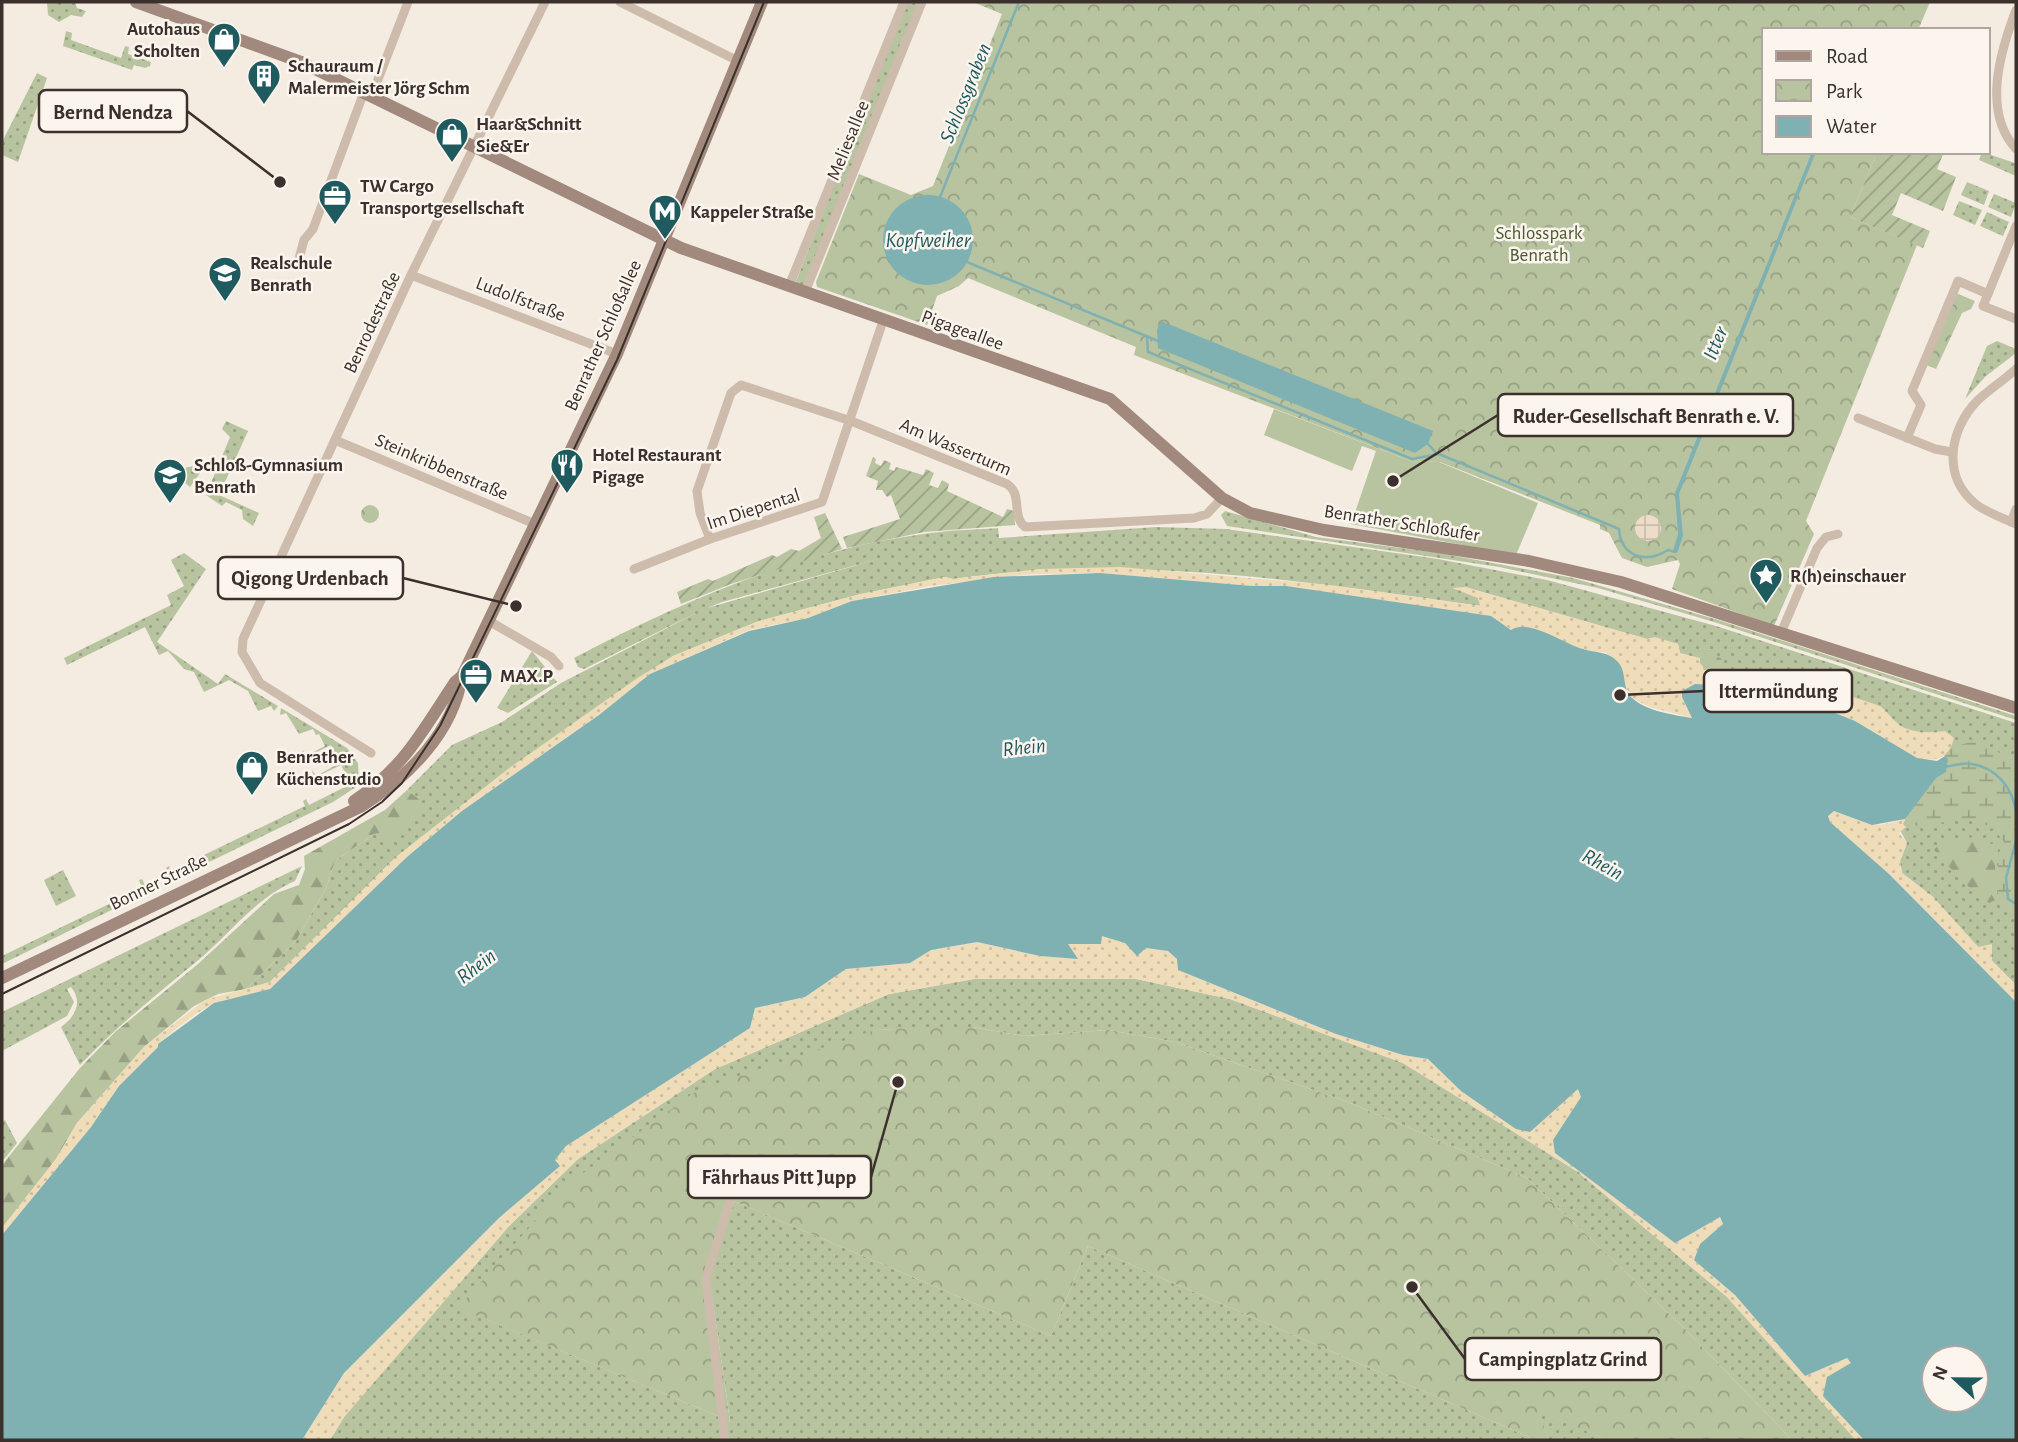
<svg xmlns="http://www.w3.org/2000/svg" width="2018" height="1442" viewBox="0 0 2018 1442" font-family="'Alegreya Sans',sans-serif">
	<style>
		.grass { fill: url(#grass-dots); fill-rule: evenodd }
		.forest { fill: url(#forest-firs) }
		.wetland { fill: url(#wetland-marsh) }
		.sand { fill: url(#sand-dots) }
		.park { fill: url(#park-crowns) }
		.garden { fill: url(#garden-furrows) }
		.pitch { fill: #b8c4a0 }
		.plaza { fill: url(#plaza-grid) }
		.water { fill: #7fb0b2; fill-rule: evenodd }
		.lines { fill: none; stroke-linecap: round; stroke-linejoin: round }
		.stream { stroke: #7fb0b2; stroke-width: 2.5 }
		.street { stroke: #cdbbac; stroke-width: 9 }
		.secondary { stroke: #a18a7d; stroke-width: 12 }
		.tram { stroke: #3b302b; stroke-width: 2 }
		.labels { text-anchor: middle; stroke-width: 5; stroke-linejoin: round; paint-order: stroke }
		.poi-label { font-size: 19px; font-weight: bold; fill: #3b302b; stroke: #fbf5ee; text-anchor: start }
		.street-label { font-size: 19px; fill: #3b302b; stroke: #fbf5ee }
		.park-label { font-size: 19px; fill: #4a5a2e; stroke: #fbf5ee }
		.water-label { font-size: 21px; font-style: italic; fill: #1f5a5e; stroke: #fbf5ee }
		.leader { fill: none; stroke: #3b302b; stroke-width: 2.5 }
		.callout-dot { fill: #3b302b; stroke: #fbf5ee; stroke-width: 2.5 }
		.callout { fill: #fbf5ee; stroke: #3b302b; stroke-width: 2.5 }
		.callout-label { font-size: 21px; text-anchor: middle; font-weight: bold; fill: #3b302b }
	</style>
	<defs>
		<pattern id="grass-dots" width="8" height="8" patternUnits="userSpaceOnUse" patternTransform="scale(1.75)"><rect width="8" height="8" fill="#b8c4a0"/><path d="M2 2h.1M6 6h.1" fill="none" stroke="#97a083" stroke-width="1.8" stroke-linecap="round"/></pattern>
		<pattern id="forest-firs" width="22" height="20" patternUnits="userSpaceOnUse" patternTransform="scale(1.75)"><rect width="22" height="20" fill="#b8c4a0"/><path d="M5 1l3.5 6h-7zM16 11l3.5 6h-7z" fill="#97a083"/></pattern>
		<pattern id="wetland-marsh" width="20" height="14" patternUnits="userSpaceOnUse" patternTransform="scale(1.75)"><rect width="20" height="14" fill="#b8c4a0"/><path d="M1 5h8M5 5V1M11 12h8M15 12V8" fill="none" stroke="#97a083"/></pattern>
		<pattern id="sand-dots" width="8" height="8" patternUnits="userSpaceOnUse" patternTransform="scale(1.75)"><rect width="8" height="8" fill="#efdcb8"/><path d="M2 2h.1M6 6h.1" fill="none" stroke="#cebd9e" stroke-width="1.8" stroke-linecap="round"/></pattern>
		<pattern id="park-crowns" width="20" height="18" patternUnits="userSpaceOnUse" patternTransform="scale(1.75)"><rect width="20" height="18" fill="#b8c4a0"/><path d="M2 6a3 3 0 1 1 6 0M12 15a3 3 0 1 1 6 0" fill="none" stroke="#97a083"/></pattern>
		<pattern id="garden-furrows" width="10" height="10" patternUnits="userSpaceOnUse" patternTransform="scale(1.75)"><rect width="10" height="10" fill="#b8c4a0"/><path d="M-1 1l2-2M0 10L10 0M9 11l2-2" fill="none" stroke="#97a083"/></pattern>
		<pattern id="plaza-grid" width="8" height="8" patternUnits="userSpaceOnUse" patternTransform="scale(1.75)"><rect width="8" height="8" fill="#ecdcc8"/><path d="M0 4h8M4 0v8" fill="none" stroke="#cbbdac"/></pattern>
	</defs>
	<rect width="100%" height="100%" fill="#f4ebe1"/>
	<g class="grass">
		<polygon points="47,2 75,2 77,8 86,11 82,17 71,15 59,22 48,15"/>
		<polygon points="906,2 919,2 804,286 795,284"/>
		<polygon points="66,31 72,33 71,40 121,58 125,46 129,47 128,54 151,62 150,66 145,68 134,65 132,70 63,46"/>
		<polygon points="37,73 47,78 18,162 2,155 2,142"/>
		<polygon points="1982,152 2015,163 2016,176 1979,160"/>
		<polygon points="1967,182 1989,191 1984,205 1961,195"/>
		<polygon points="1994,194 2016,203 2011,217 1988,207"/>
		<polygon points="1959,201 1982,210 1975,225 1953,215"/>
		<polygon points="1987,212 2009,222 2003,236 1980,226"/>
		<polygon points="1997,341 2016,349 2016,353 1986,376 1965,399 1987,346"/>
		<polygon points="226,421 248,431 219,495 259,513 253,526 243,519 242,510 226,502 222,506 206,495 230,437 222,429"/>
		<polygon points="194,466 200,473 190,487 176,476 179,469"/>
		<polygon points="1225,511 1316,537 1439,553 1573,578 1715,619 2016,716 2016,720 1714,622 1598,588 1499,567 1227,526 1221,515"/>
		<path d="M1156 527 1226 529 1438 559 1547 580 1716 626 2016 723V985L1992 961V952L1978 947 1933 897 1902 873 1900 861 1907 843 1900 830 1910 809 1947 759 1937 747 1758 687H1729L1727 678 1709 674 1680 653 1678 644 1647 639 1465 587 1478 598 1481 606C1305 581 1129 554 953 579L945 577 861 594 759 621 673 656 511 767 433 828 396 857 270 982 246 989 296 941 326 888 335 861 374 834 382 833 419 799 407 790 452 745 502 722 561 683 704 609 584 669 578 667 574 658C684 600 799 551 923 534 948 530 973 530 998 528L999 538ZM882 558 707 608 722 602Z"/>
		<polygon points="184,553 206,569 157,642 218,684 225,674 278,706 274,711 271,706 258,711 248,691 229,680 204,692 194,672 184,669 168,651 159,655 145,627 67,665 64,658 171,605 167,595 184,586 171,560"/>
		<polygon points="532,651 557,682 508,713 497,708"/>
		<polygon points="281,708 347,748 358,763 359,785 333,802 172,880 166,868 169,866 171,871 305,806 303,801 306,799 309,805 351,784 341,765 316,777 319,783 315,782 312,770 316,776 340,763 331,745 307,757 309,763 305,762 301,754 303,750 306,756 325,746 319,734 316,735 313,729 299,734 286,713 280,715"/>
		<path d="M302 866 295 881C255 898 229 935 196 962 155 996 116 1027 80 1065L61 1027C76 1016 83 1002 71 987L67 989 74 1002 67 1016 2 1051V1012Z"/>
		<polygon points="63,870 76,896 56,906 44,880"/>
		<polygon points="142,879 148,892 2,964 2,956 142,888 139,880"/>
		<polygon points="974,979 1136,979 1230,999 1403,1063 1578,1172 1727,1297 1856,1440 1792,1440 1684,1328 1527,1178 1348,1102 1175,1042 1109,1030 1024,1036 972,1027 875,1030 459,1308 730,1421 712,1295 712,1272 734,1201 1051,1336 1088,1246 1536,1440 330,1440 344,1417 509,1226 578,1159 715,1069 889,994"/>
		<polygon points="5,1120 17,1143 2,1162 2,1122"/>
		<polygon points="1537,1410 1608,1440 1549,1440"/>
	</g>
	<g class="forest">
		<polygon points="1703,653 1721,658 1721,669 1717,675 1709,674 1699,663"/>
		<polygon points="407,790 419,799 422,814 389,842 382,833 374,834 335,861 326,888 296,941 246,989 218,994 194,1006 144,1047 77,1123 56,1159 2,1228 2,1165 80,1068 115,1032 198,964 274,894 299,885 305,869 304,856 385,810"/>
		<polygon points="1974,837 1986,845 2000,842 1995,861 1995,900 1989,903 1964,883 1934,850 1940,843"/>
	</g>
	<path class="wetland" d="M1976 741 2016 761V914L2008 913C1990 892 1997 867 2004 842 1968 792 1926 844 1905 819L1936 778 1946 772 1948 759 1945 756 1951 747Z"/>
	<g class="sand">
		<path d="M1120 567 1331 585 1480 606 1478 598 1452 588 1465 587 1647 639 1655 637 1678 644 1680 653 1700 658V663L1709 674 1727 678 1729 687H1758L1770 675 1808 682 1880 706C1887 711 1890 717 1896 722 1908 734 1930 733 1945 731L1954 738C1949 759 1936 762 1917 758L1855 721 1825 709 1695 684 1682 691 1685 704 1693 718 1650 707 1632 698 1607 653 1581 649 1525 628 1512 630 1502 624 1286 586H1252L1101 573 1032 574 930 586 852 601 808 618 749 630 650 674 599 715 462 811 407 857 270 989C259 996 246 995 233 998 204 1003 180 1026 158 1044V1047L119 1086 91 1127 2 1235V1228L56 1159 77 1123 144 1047 205 1000 270 982 396 857 511 767 636 679 673 656 759 621 861 594 945 577 953 579 1039 569Z"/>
		<polygon points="1834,811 1867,823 1881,825 1905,819 1903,824 1906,827 1899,833 1907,843 1900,861 1902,873 1933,897 1978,947 1992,944 1992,961 2016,985 2016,1002 1889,874 1830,822 1828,816"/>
		<polygon points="1102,935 1146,948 1168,951 1177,959 1178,970 1336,1034 1403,1055 1428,1059 1461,1091 1530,1131 1578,1089 1581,1097 1553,1140 1555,1153 1675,1243 1719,1217 1723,1224 1700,1244 1694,1260 1735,1295 1805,1376 1847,1358 1851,1363 1823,1395 1864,1440 1856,1440 1727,1297 1578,1172 1403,1063 1230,999 1136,979 974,979 889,994 715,1069 578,1159 509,1226 344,1417 330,1440 302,1440 344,1373 499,1218 560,1166 555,1160 566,1146 750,1028 755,1008 805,997 846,969 910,963 931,950 977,942 1040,956 1077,959 1067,944 1101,944"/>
	</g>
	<g class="park">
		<polygon points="973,2 1930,2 1918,30 1764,30 1764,152 1877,152 1850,217 1917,245 1806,521 1814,534 1774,626 1672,589 1680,564 1678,560 1647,567 1622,558 1609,533 1600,529 1600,525 1440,462 1411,461 1134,355 1136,347 968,278 959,286 937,296 927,325 817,287 816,282 859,174 911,195 933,186 1002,14"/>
		<polygon points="1956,293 1975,301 1971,309 1962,313 1936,369 1926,365"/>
		<circle cx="370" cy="514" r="9"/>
		<polygon points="937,1027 972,1027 1024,1036 1109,1030 1175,1042 1348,1102 1527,1178 1684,1328 1792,1440 1608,1440 1538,1411 1549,1440 1536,1440 1088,1246 1051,1336 734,1201 712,1272 712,1295 730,1421 458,1308 567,1185 696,1091 875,1030"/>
	</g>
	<g class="garden">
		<polygon points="1877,152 1914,152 1921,155 1924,152 1944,152 1937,169 1956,177 1943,211 1901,193 1892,215 1930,231 1923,248 1850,217"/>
		<polygon points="873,457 876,459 875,463 881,466 884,460 891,463 889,469 894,471 896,467 923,475 926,469 934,473 929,485 938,488 942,480 949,484 947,491 1003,517 1007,509 1014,511 1015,525 924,532 847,548 843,537 900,519 891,495 887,497 882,490 876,490 878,481 866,476"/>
		<polygon points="825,513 842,549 731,584 681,604 677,592 708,579 713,581 772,555 777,557 791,549 799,551 821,538 814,517"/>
	</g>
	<polygon class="pitch" points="1274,409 1411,461 1439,462 1538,503 1516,555 1351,524 1376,451 1362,446 1352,471 1264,435"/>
	<circle class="plaza" cx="1648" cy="528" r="13"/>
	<g class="water">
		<polygon points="1812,152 1816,152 1679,494 1683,536 1677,553 1673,551 1678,534 1675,493"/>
		<circle cx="928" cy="240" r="45"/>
		<polygon points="1161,321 1433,431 1428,444 1415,453 1158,348 1157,330"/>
		<path d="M1100 573 1252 586H1286L1491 616 1511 630C1530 618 1564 644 1583 649 1596 653 1608 651 1618 662 1627 672 1622 688 1631 697 1645 711 1674 715 1692 718L1682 697V691L1695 684 1713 685 1825 709 1855 721 1917 758 1937 761 1945 756 1948 759 1946 772 1936 778 1905 819 1872 825 1834 811 1828 816 1830 822 1889 874 2016 1002V1440H1864L1823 1396 1827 1377 1851 1363 1847 1358 1805 1376 1735 1295 1694 1260 1700 1244 1723 1224 1720 1217 1675 1243 1555 1153 1553 1140 1581 1097 1578 1089 1530 1132 1516 1129 1461 1091 1428 1059 1403 1055 1336 1034 1178 970 1177 959 1168 951 1146 948 1137 956 1125 943 1102 936 1101 944H1068L1078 959 1040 956 977 942 931 950 910 963 846 969 805 997 755 1008 750 1028 566 1146 555 1160 560 1166 499 1218 344 1373 302 1440H2V1235L91 1127 119 1086 158 1047V1044L214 1003 270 989 407 857 462 811 599 715 650 674 749 631 808 618 852 601 994 577ZM1976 1358V1400H1934V1358Z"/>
	</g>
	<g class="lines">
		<g class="stream">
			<polyline points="940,197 1019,2"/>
			<polyline points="967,262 1158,341"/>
			<path d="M1147 338 1148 352 1412 459 1439 454 1619 529C1621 557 1646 564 1668 550L1675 552"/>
			<polyline points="1428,444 1437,454"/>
			<path d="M1944 767C1953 766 1963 762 1972 764 1997 768 2012 788 2016 811"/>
			<polyline points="2016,841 2006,878 2008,899 2016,904"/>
		</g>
		<g class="street">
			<polyline points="620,2 738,61"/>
			<path d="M2016 10C2000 52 1982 112 2016 149"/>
			<polyline points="372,95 408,2"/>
			<polyline points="2016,226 1983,306 2016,319"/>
			<polyline points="297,266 304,240 313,229 364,92"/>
			<polyline points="411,275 617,354"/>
			<polyline points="789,286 904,2"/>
			<polyline points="805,292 922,2"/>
			<path d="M2016 369C2004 380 1990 389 1978 400 1949 429 1941 478 1977 505 1988 513 2003 518 2016 524"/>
			<polyline points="1858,418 1935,449 1952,452"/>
			<polyline points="1907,438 1921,405 1912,391 1958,281 1988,294"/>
			<polyline points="335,440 535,524"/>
			<polyline points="2011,522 2016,509"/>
			<path d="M710 539 700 513 697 491 731 393 741 385 851 421 1007 484C1023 494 1011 516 1025 527L1194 518 1207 514 1222 498"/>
			<polyline points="634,569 710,539 822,502 883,321"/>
			<polyline points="489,621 551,657 559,666"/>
			<polyline points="1781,633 1817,548 1826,537 1838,534"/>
			<polyline points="371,753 260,683 242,652 243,639 411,275 545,2"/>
			<polyline points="725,1440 706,1279 729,1204"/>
		</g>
		<g class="secondary">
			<polyline points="136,2 301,62 681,248 1110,399 1222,498 1250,513 1324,530 1529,561 1621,582 2016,708"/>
			<path d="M354 801C405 767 422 731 455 682L462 676"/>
			<path d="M2 978 362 806C408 777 453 733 462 676L617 354 762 2"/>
		</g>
		<polyline class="tram" points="2,994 349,824 382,802 402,783 440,726 617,360 764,2"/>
	</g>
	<defs>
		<symbol id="shop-pin" viewBox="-11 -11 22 30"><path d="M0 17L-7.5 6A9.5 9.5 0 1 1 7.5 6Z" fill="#1f5a5e" stroke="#fbf5ee"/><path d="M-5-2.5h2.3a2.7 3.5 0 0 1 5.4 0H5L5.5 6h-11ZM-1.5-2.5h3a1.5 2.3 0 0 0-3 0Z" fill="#fff"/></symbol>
		<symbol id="building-pin" viewBox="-11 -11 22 30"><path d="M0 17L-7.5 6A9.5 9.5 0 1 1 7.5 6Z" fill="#1f5a5e" stroke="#fbf5ee"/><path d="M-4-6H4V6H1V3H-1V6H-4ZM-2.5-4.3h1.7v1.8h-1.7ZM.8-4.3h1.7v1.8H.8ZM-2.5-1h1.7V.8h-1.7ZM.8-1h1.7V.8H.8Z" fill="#fff"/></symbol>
		<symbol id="office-pin" viewBox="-11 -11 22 30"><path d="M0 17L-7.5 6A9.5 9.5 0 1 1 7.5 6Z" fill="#1f5a5e" stroke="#fbf5ee"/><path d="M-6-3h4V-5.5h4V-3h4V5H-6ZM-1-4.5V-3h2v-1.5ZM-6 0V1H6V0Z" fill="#fff"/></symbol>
		<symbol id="metro-pin" viewBox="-11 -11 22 30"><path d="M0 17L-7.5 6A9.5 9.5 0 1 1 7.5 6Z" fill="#1f5a5e" stroke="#fbf5ee"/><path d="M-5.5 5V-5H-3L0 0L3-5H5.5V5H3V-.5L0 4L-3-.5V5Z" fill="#fff"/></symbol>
		<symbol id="school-pin" viewBox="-11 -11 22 30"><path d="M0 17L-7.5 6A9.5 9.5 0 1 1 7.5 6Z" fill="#1f5a5e" stroke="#fbf5ee"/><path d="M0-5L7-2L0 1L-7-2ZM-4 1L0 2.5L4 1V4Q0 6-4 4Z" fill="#fff"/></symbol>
		<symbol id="restaurant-pin" viewBox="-11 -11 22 30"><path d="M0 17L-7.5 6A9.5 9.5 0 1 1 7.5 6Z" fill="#1f5a5e" stroke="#fbf5ee"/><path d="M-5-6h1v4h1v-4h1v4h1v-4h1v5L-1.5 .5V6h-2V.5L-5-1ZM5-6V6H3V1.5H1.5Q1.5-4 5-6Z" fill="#fff"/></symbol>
		<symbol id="sight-pin" viewBox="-11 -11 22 30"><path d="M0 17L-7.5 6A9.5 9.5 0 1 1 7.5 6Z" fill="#1f5a5e" stroke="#fbf5ee"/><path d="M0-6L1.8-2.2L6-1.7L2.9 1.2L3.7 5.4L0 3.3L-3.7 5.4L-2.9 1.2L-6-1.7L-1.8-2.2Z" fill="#fff"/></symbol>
	</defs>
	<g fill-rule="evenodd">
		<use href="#shop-pin" x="205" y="20" width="38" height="52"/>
		<use href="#building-pin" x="245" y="57" width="38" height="52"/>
		<use href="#shop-pin" x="433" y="115" width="38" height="52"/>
		<use href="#office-pin" x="316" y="177" width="38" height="52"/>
		<use href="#metro-pin" x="646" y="192" width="38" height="52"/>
		<use href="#school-pin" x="206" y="254" width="38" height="52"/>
		<use href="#restaurant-pin" x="548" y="446" width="38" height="52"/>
		<use href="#school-pin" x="151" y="456" width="38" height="52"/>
		<use href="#sight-pin" x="1747" y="556" width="38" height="52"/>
		<use href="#office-pin" x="457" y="656" width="38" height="52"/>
		<use href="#shop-pin" x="233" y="748" width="38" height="52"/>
	</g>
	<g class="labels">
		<g class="poi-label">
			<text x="200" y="35" text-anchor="end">Autohaus<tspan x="200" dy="22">Scholten</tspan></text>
			<text x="288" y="72">Schauraum /<tspan x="288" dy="22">Malermeister Jörg Schm</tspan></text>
			<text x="476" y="130">Haar&amp;Schnitt<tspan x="476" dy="22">Sie&amp;Er</tspan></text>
			<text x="360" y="192">TW Cargo<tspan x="360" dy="22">Transportgesellschaft</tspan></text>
			<text x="690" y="218">Kappeler Straße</text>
			<text x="250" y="269">Realschule<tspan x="250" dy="22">Benrath</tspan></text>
			<text x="592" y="461">Hotel Restaurant<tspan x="592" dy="22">Pigage</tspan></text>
			<text x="194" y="471">Schloß-Gymnasium<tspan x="194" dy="22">Benrath</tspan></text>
			<text x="1790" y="582">R(h)einschauer</text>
			<text x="500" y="682">MAX.P</text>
			<text x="276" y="763">Benrather<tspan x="276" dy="22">Küchenstudio</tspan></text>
		</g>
		<g class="street-label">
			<text transform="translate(847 140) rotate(-68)" y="7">Meliesallee</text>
			<text transform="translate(521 298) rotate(21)" y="7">Ludolfstraße</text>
			<text transform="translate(371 322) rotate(-65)" y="7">Benrodestraße</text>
			<text transform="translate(963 329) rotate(20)" y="7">Pigageallee</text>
			<text transform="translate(602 335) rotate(-66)" y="7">Benrather Schloßallee</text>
			<text transform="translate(956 446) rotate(23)" y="7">Am Wasserturm</text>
			<text transform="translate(442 466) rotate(23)" y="7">Steinkribbenstraße</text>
			<text transform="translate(753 508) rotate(-18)" y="7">Im Diepental</text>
			<text transform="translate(1402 522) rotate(9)" y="7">Benrather Schloßufer</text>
			<text transform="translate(158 881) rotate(-26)" y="7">Bonner Straße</text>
		</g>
		<g class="park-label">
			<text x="1539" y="239">Schlosspark<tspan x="1539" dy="22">Benrath</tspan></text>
		</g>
		<g class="water-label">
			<text transform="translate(965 93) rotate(-68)" y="7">Schlossgraben</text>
			<text x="928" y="247">Kopfweiher</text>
			<text transform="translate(1715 343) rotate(-68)" y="7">Itter</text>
			<text transform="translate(1024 747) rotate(-6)" y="7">Rhein</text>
			<text transform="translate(1603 864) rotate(29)" y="7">Rhein</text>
			<text transform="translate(476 966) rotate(-37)" y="7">Rhein</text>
		</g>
	</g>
	<path class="leader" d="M280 182L187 111M1393 481L1498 415M516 606L403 578M1620 695L1704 691M898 1082L871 1177M1412 1287L1465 1359"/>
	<g class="callout-dot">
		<circle cx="280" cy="182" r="7"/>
		<circle cx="1393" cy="481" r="7"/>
		<circle cx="516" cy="606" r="7"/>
		<circle cx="1620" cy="695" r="7"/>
		<circle cx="898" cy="1082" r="7"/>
		<circle cx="1412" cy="1287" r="7"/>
	</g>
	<g class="callout">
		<rect x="39" y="90" width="148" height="42" rx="7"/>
		<rect x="1498" y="394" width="295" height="42" rx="7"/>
		<rect x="218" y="557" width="185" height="42" rx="7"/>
		<rect x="1704" y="670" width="148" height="42" rx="7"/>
		<rect x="688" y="1156" width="183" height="42" rx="7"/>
		<rect x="1465" y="1338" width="196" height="42" rx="7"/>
	</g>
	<g class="callout-label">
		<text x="113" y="119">Bernd Nendza</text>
		<text x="1646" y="423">Ruder-Gesellschaft Benrath e. V.</text>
		<text x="310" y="585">Qigong Urdenbach</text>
		<text x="1778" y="698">Ittermündung</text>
		<text x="779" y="1184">Fährhaus Pitt Jupp</text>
		<text x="1563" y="1366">Campingplatz Grind</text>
	</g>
	<rect width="2018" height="1442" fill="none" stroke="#3b302b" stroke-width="7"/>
	<rect x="1762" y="28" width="228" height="126" fill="#fbf5ee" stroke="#aea6a0" stroke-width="2"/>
	<rect x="1776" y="51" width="35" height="10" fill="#a18a7d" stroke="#aea6a0" stroke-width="2"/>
	<text x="1826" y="63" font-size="21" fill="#3b302b">Road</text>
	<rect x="1776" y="80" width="35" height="21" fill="url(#park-crowns)" stroke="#aea6a0" stroke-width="2"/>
	<text x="1826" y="98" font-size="21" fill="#3b302b">Park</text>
	<rect x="1776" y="116" width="35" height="21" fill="#7fb0b2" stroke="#aea6a0" stroke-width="2"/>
	<text x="1826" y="133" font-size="21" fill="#3b302b">Water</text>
	<g transform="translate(1955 1379) rotate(292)"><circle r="33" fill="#fbf5ee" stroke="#aea6a0" stroke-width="2"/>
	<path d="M0-5L12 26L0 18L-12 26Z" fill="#1f5a5e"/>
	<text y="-10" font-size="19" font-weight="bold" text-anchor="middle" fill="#3b302b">N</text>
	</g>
</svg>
